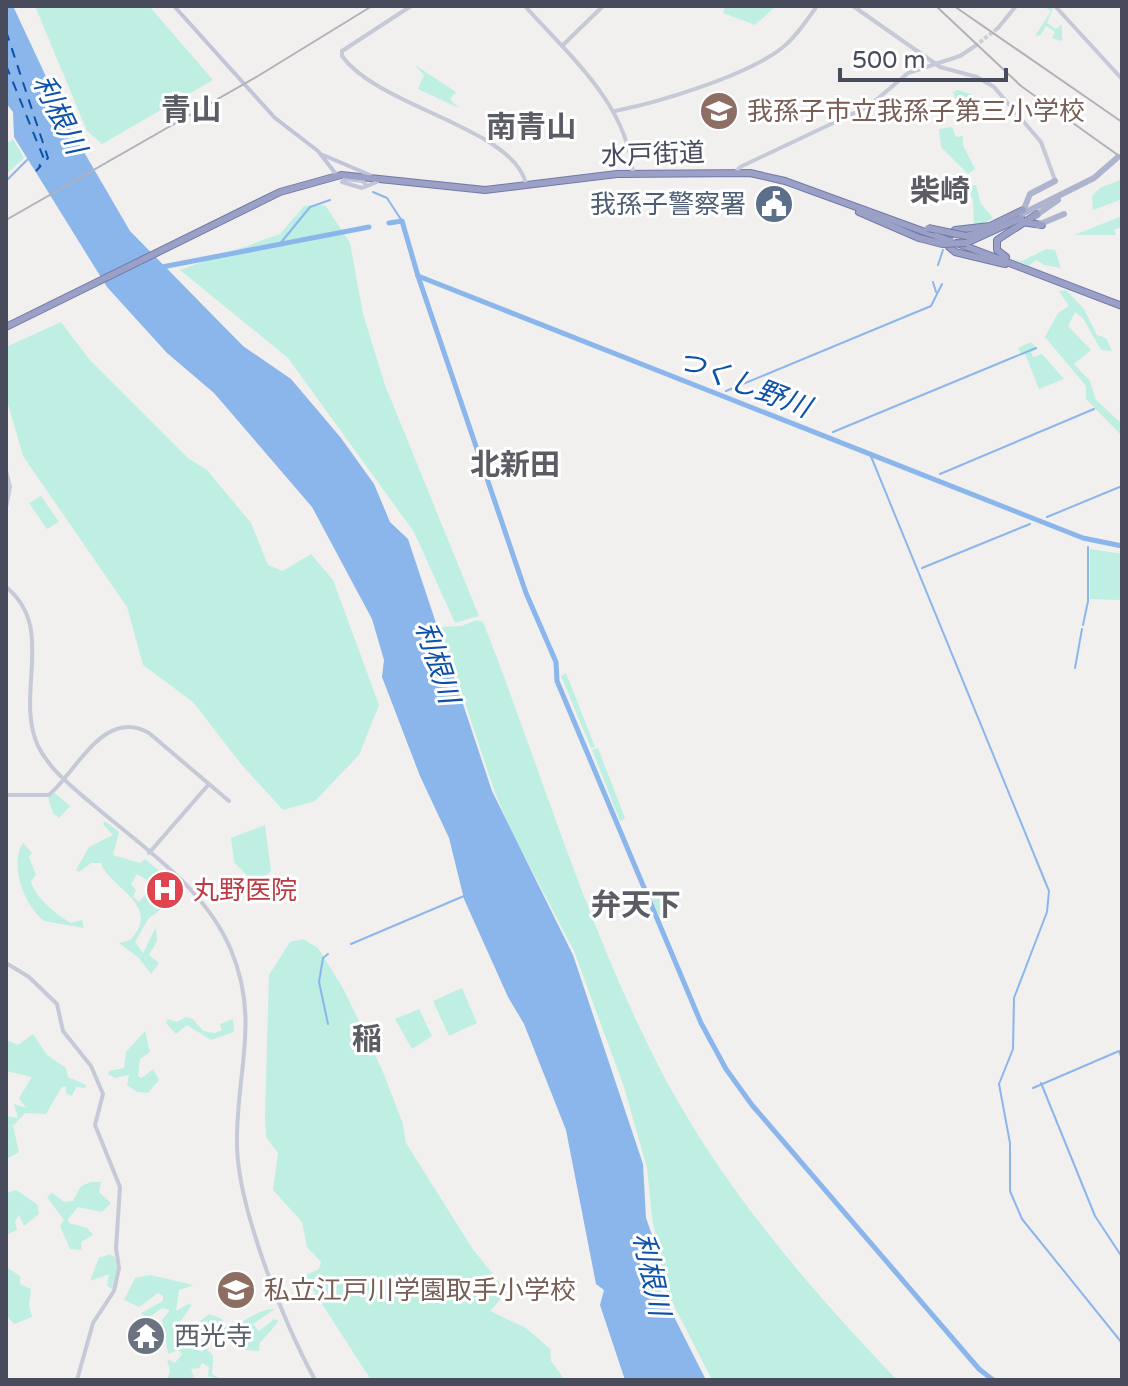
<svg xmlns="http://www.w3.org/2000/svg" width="1128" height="1386" viewBox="0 0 1128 1386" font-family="'Varela Round','Noto Sans JP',sans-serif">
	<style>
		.green { fill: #beefe2 }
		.water { fill: #8bb6eb }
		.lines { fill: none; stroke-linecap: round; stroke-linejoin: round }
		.stream { stroke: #8bb6eb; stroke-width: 2 }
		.river { stroke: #8bb6eb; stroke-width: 5 }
		.ferry { stroke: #0d52a9; stroke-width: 2; stroke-dasharray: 10 8; stroke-linecap: butt }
		.tertiary-tunnel { stroke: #cfcfd2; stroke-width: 4; stroke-dasharray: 4 2; stroke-linecap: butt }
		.primary-tunnel { stroke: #cfcfd2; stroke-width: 6; stroke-dasharray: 6 3; stroke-linecap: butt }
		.trunk-casing { stroke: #7279a9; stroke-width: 8 }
		.tertiary { stroke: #c6c9d6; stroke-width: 4 }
		.secondary { stroke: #c2c5d8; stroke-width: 4 }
		.primary { stroke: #afb4ce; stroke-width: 6 }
		.trunk { stroke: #9ba1c6; stroke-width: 6 }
		.rail { stroke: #b1b1b9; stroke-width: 2 }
		.trunk-bridge-casing { stroke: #7279a9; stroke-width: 8; stroke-linecap: butt }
		.trunk-bridge { stroke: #9ba1c6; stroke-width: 6 }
		.labels { text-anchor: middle; stroke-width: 6; stroke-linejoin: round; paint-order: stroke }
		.education-label { font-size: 26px; fill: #785e54; stroke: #fff; text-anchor: start }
		.street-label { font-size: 26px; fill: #474b5c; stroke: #fff }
		.service-label { font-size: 26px; fill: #4e5e75; stroke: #fff; text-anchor: end }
		.health-label { font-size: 26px; fill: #be3a42; stroke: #fff; text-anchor: start }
		.worship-label { font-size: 26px; fill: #5b616d; stroke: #fff; text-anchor: start }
		.water-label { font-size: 28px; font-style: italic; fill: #0d52a9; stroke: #fff }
		.quarter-label { font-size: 30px; font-weight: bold; fill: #5b5c64; stroke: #fff }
	</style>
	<rect width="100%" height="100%" fill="#f1f0ef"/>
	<g class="green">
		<polygon points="35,6 149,6 213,80 102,144 87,131"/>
		<polygon points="725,6 776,6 755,25 723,13"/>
		<polygon points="1043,6 1053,8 1047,23 1056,29 1062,24 1062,41 1052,38 1055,32 1046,26 1041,35 1035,36 1051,11"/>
		<polygon points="415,65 456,92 450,99 459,108 418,89 424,75"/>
		<polygon points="958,90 971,94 979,116 970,121 961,120 967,107 956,101 953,92"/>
		<polygon points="952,127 956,137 963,136 963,145 975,169 968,174 941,147 939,129"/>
		<polygon points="13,139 24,158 6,174 6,144"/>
		<polygon points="1122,179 1122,199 1093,210 1092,196 1100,188"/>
		<polygon points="976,185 981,204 993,218 978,226 974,224 973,199 970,195 955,195 958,187"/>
		<polygon points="325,205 350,243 363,314 385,385 479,616 455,623 414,532 288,358 180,270 280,234 304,206"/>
		<polygon points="1122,216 1122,227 1114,230 1116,235 1074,235"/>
		<polygon points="1046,249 1055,250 1061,268 1044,265 1036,260 1029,266 1013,259 1022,261"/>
		<polygon points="1066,290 1084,309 1097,335 1106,338 1112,351 1101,350 1083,318 1075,312 1068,326 1091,350 1074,364 1090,381 1096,400 1122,424 1122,436 1086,399 1086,386 1045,337 1058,313 1069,306 1059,291"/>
		<polygon points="61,322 89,359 188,458 207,470 251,523 268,565 283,571 311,554 333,580 379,705 359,755 315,801 283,810 241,764 193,702 143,665 127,607 23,456 6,397 6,347"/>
		<polygon points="1031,342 1038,349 1031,352 1033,357 1042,354 1064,379 1039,389 1025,354 1021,354 1018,348"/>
		<polygon points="41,496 59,522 47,529 29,503"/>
		<polygon points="1090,549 1122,554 1122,600 1090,599"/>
		<path d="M477 620 483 622 497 658C548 794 591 933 657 1063 717 1181 806 1285 897 1380H712L666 1290 652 1218 647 1168 624 1087 574 951 511 830 495 793 440 627 461 626Z"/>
		<polygon points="566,673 595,747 591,748 561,676"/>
		<polygon points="598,748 625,818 623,820 620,821 592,750"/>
		<polygon points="55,793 70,806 59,818 53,813 48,798"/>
		<path d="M105 821 119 832 113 855 140 863 145 859 163 874 150 882 137 874 131 884 136 890 133 896 139 902 146 894 158 890 164 907 149 918 135 942 143 953 156 927 157 941 149 955 159 963 151 974 139 958 119 943 130 940C164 905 108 887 101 863H91L79 872 76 870 89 847 113 835 103 824Z"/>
		<polygon points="265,825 271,871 255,884 234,862 231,838"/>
		<path d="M23 843 32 853 29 857 36 875 31 881C35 898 57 915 71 923L82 920 84 928 44 921C24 905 9 865 23 843Z"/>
		<polygon points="664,892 671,911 659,916 651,897"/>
		<polygon points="303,939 318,948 343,988 383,1072 403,1124 406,1143 472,1248 507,1292 490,1311 526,1328 550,1349 551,1361 565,1380 371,1380 304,1276 319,1269 321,1262 307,1247 302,1222 273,1190 278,1153 266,1137 265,1116 269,975 290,942"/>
		<polygon points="462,988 477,1023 449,1036 433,1001"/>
		<polygon points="419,1009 432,1036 412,1049 395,1019"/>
		<polygon points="186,1017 193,1019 203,1031 215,1033 222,1030 220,1024 233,1019 234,1032 211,1040 187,1025 176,1034 166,1023 168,1019 177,1022"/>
		<polygon points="145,1031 150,1052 140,1059 138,1076 142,1078 153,1069 159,1080 148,1093 137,1092 127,1085 129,1075 115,1078 108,1074 109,1071 124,1068 126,1052"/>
		<polygon points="33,1034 47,1055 66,1068 68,1077 86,1085 85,1088 76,1087 72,1096 66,1093 66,1086 61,1088 46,1114 25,1113 13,1126 19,1152 6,1159 6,1116 18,1118 14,1104 26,1108 19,1098 32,1077 6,1071 6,1044 8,1041 18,1045"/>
		<polygon points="91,1182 101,1182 99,1192 111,1203 102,1212 78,1207 68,1219 69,1223 87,1228 93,1235 81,1242 82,1250 70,1249 60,1226 64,1220 47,1197 52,1193 64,1202 73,1201 81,1186"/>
		<polygon points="16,1190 37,1204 39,1214 24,1226 19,1215 15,1221 17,1230 8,1234 6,1193"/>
		<polygon points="110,1254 115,1257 117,1269 112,1289 107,1286 109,1274 90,1281 99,1258"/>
		<polygon points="6,1267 20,1276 20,1284 31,1289 29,1305 32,1317 14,1324 6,1315"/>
		<path d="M150 1275 194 1285 179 1290 176 1311 190 1303 191 1306 178 1325 187 1332 209 1314 222 1319 225 1326C242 1327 255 1308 275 1309L253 1324 259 1331 274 1319 279 1321 260 1343 259 1351 237 1349 238 1335 235 1332 201 1331 192 1346 202 1352 206 1348 213 1356 212 1374 222 1380 208 1376 209 1367 202 1363 199 1368 191 1369 195 1380H167L170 1371 167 1359 175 1363 182 1354 178 1350 168 1354 162 1320 170 1310 162 1308 147 1319 141 1313 163 1301V1296L158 1293 139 1307 124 1300 135 1278Z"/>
	</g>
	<polygon class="water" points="6,6 13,6 70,128 130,231 243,346 291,379 341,438 374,484 390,522 408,539 492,791 573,955 643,1164 646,1218 658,1252 661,1291 706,1380 625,1380 600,1305 604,1290 596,1284 566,1130 524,1024 508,997 464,899 449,838 420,776 382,677 384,660 372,619 312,507 214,393 167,353 107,287 14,137 13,112 6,103"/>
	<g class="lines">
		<g class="stream">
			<polyline points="6,181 28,159"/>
			<polyline points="373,192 387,198 402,221"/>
			<polyline points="279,245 310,207 330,200"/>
			<polyline points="938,265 943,250"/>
			<polyline points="933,282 936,292"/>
			<polyline points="726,391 931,306 942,284"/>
			<polyline points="833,432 1036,348"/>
			<polyline points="870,454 1049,891 1047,912 1014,998 1013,1049 999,1084 1010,1143 1010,1191 1022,1219 1122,1343"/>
			<polyline points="940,474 1094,409"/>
			<polyline points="1047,517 1122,486"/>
			<polyline points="922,568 1030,524"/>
			<polyline points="1083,625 1088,601 1088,547"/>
			<polyline points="1075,668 1082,629"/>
			<polyline points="351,944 464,896"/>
			<polyline points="328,1024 319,982 323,958 328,954"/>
			<polyline points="1041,1083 1095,1216 1122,1257"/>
			<polyline points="1033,1088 1119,1051 1122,1059"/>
		</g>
		<g class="river">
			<polyline points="389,223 402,221 418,276 1083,538 1122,546"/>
			<polyline points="162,267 369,227"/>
			<polyline points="418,276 526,593 556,662 557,681 701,1023 726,1069 752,1105 979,1369 993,1380"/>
		</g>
		<g class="ferry">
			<polyline points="6,31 48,158 36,171"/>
			<polyline points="6,65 44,159 39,166"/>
		</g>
		<polyline class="tertiary-tunnel" points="975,46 998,28"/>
		<polyline class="primary-tunnel" points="1121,159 1122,158"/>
		<defs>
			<g id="trunk">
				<polyline points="859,212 919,238"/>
				<polyline points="1022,222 1042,225"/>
				<polyline points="966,236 990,230"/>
				<polyline points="957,243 1122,306"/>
				<polyline points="966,243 1021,218"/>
				<polyline points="1006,257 997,250 997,240 1037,214"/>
				<polyline points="1005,264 955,252 949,247 947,239 955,230 990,226 1023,210"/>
				<polyline points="6,327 280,192 341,175 485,190 617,174 750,173 785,181 936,236"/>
			</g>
		</defs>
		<use href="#trunk" class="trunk-casing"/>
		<g class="tertiary">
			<path d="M411 6 342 51V56C378 107 514 128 526 184"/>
			<path d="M525 6C569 56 627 103 633 174"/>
			<polyline points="853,6 940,67 977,77 994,87 1041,142 1055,180"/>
			<polyline points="1055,6 1122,79"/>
			<polyline points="998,28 1016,6"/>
			<polyline points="562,46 603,6"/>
			<path d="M615 111C660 102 746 76 782 48 796 37 806 21 817 6"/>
			<polyline points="734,174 740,167 869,106 908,73 960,56 975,46"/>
			<polyline points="6,471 10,487 6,508"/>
			<path d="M6 587C57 628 14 693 38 746 50 770 71 786 91 803 141 846 205 887 231 950 261 1021 235 1076 237 1147 239 1211 284 1323 315 1380"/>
			<path d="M6 795H49C77 771 104 707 149 733L229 801"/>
			<polyline points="149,853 209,784"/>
			<polyline points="6,963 29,977 57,1004 63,1031 91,1066 103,1094 95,1125 120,1187 116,1248 119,1268 114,1291 93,1323 77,1380"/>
		</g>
		<g class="secondary">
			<polyline points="174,6 275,118 318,151 336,174"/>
			<polyline points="323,155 370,175"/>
			<polyline points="344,179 363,181 366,185"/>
			<polyline points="342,182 362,188 377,182"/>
		</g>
		<g class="primary">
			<polyline points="1022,214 1094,178 1118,157"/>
			<polyline points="1022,214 1030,194 1055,181"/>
			<polyline points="1035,216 1058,200"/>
			<polyline points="1038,225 1064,214"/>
		</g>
		<use href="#trunk" class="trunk"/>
		<g class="rail">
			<polyline points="936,6 1021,86 1122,158"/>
			<polyline points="954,6 1122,122"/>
			<polyline points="6,220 258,76 372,6"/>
		</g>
		<defs>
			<g id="trunk-bridge">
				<polyline points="928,228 966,236"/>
				<polyline points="936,236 950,241"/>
				<polyline points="919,238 942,244 966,243"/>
			</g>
		</defs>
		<use href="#trunk-bridge" class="trunk-bridge-casing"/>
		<use href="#trunk-bridge" class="trunk-bridge"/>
	</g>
	<defs>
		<symbol id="school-disc" viewBox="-11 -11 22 22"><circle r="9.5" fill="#8d6e63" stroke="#fff"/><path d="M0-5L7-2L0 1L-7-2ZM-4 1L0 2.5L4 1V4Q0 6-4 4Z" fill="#fff"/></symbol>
		<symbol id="civic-disc" viewBox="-11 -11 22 22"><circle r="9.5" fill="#5c6f8a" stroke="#fff"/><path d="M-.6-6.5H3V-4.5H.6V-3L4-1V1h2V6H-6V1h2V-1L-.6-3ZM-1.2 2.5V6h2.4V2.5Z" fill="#fff"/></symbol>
		<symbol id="hospital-disc" viewBox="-11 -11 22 22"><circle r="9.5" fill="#e0444e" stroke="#fff"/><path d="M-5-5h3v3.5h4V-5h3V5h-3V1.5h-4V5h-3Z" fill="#fff"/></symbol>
		<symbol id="temple-disc" viewBox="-11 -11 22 22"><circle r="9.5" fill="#6b7280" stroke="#fff"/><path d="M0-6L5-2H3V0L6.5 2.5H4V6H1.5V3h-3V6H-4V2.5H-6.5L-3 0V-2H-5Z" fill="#fff"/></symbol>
	</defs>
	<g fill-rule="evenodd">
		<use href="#school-disc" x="697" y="89" width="44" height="44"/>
		<use href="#civic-disc" x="752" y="182" width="44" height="44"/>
		<use href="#hospital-disc" x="143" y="868" width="44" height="44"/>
		<use href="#school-disc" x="214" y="1268" width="44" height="44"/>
		<use href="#temple-disc" x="124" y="1314" width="44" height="44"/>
	</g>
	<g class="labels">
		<g class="education-label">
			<text x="747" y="120">我孫子市立我孫子第三小学校</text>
			<text x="264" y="1299">私立江戸川学園取手小学校</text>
		</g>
		<g class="street-label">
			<text transform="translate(653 154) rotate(-2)" y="9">水戸街道</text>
		</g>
		<g class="service-label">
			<text x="746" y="213">我孫子警察署</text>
		</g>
		<g class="health-label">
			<text x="193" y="899">丸野医院</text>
		</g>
		<g class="worship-label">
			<text x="174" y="1345">西光寺</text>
		</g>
		<g class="water-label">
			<text transform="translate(60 114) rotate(64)" y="10">利根川</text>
			<text transform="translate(744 383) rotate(21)" y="10">つくし野川</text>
			<text transform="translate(438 662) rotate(72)" y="10">利根川</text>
			<text transform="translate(652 1274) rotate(78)" y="10">利根川</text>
		</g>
		<g class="quarter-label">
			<text x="191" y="120">青山</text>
			<text x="531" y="137">南青山</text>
			<text x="940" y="201">柴崎</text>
			<text x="515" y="475">北新田</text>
			<text x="636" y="915">弁天下</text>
			<text x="367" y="1049">稲</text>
		</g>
	</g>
	<rect width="1128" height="1386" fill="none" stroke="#474b5c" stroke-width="16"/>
	<path d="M840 68v12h166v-12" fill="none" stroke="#474b5c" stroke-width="4"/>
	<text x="852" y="68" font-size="24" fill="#474b5c" stroke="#ffffff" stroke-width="6" paint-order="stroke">500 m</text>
</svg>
